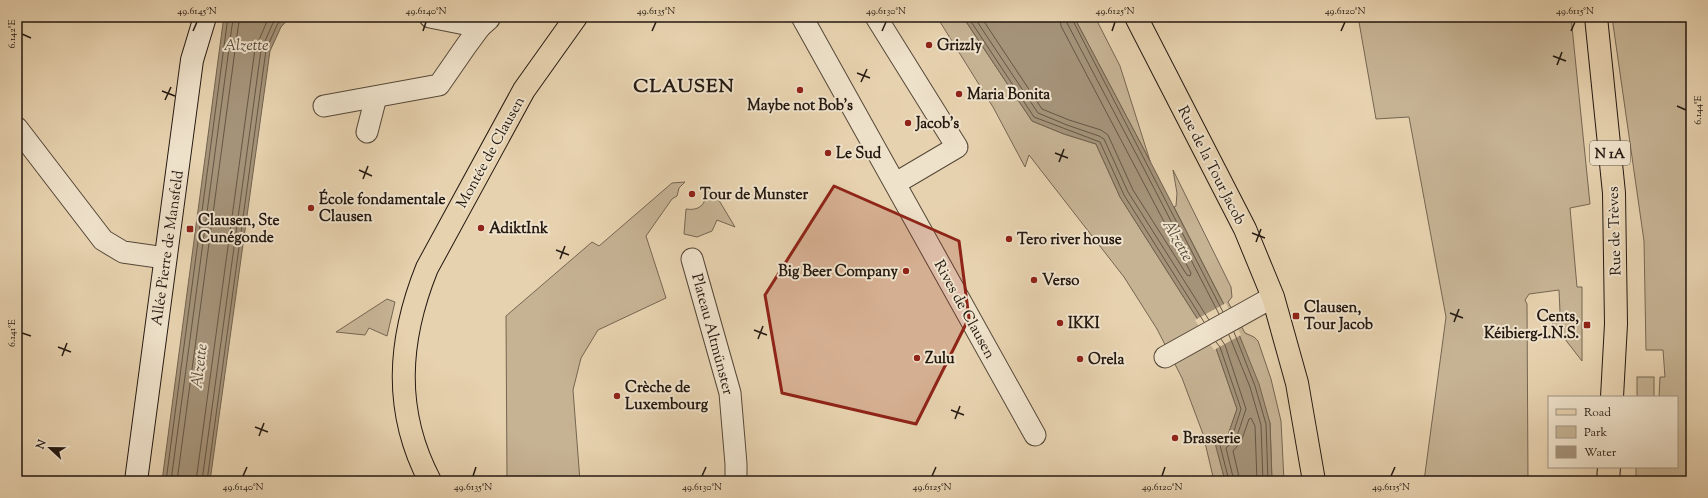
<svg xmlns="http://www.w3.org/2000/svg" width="1708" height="498" viewBox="0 0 1708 498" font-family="'Sorts Mill Goudy',serif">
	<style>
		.green { fill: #c6b394; stroke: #756652 }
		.water { fill: #a59379; stroke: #71624f }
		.pier { fill: #e7d2af }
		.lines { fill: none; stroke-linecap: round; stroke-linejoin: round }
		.shore { stroke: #645645; stroke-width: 1 }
		.street-casing { stroke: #554738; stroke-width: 23 }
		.secondary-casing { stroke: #241911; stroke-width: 24 }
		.primary-casing { stroke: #241911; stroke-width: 24 }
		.street { stroke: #efe2cb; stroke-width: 21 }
		.secondary { stroke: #efe2cb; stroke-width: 22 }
		.primary { stroke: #e7d2af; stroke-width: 22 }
		.marked { fill: #8f2418; fill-opacity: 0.2; stroke: #8f2418; stroke-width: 3; stroke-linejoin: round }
		.ticks { fill: none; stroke: #241911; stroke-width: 1.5 }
		.poi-dot { fill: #8f2418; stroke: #efe2cb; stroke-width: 1.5 }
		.labels { text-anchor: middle; stroke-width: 4; stroke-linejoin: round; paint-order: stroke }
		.shield { fill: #efe2cb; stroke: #615549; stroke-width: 1 }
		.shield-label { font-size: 14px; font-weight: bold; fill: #241911 }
		.poi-label { font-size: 15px; font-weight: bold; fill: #241911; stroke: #efe2cb; text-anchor: start }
		.street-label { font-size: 15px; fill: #241911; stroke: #efe2cb }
		.water-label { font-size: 16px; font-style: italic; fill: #584a3b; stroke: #efe2cb }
		.district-label { font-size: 19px; font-weight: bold; letter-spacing: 1px; fill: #241911; stroke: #efe2cb }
		.neatline { fill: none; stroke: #241911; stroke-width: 1.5 }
		.ticks-label { font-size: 10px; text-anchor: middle; fill: #241911 }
	</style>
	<rect width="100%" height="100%" fill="#e7d2af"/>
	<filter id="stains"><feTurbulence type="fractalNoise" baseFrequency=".005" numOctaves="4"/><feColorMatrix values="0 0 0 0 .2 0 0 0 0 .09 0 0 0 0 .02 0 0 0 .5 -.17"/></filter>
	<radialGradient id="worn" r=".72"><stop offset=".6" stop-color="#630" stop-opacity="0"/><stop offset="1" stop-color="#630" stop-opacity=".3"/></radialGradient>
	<g class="green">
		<polygon points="937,17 963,17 1032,121 1064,134 1096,144 1120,197 1216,348 1237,409 1228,435 1216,443 1225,481 1214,481 1203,434 1182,378 1157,329 1124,277 1029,155 1025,167 993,107"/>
		<polygon points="1074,17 1095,17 1120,66 1150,161"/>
		<polygon points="1357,17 1571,17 1590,204 1570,208 1577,287 1582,287 1582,361 1550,320 1560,312 1559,290 1529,294 1525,300 1527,304 1528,481 1424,481 1446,317 1409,117 1376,119 1359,22"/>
		<polygon points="1612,17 1691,17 1691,481 1636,481 1636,467 1677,467 1677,397 1659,397 1660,377 1665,377 1663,350 1646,350 1644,241"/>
		<polygon points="1173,170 1231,287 1232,297 1228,302 1245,333 1254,337 1258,341 1271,379 1281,421 1284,481 1272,481 1270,423 1238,332 1174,207 1176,206 1177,193"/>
		<polygon points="685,182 679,188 677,196 672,199 646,236 666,298 598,330 581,358 573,390 580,481 507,481 506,316 592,242 599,246 672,183"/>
		<path d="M706 192H714L735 227 717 220 712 231 697 237 684 234 686 209C699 211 706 205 706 192Z"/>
		<polygon points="387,299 395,302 387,336 369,328 365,335 336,332"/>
		<rect x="1637" y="377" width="17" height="20"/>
	</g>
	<g class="water">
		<polygon points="226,17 290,17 281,27 270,51 210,481 162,481 223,23"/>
		<polygon points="963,17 1074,17 1150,161 1238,332 1259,384 1270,423 1272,481 1225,481 1215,443 1228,435 1237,409 1216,348 1120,197 1096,144 1064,134 1032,121"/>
	</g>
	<polygon class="pier" points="1226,303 1241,335 1214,350 1195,320"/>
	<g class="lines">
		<g class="shore">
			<polyline points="968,17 1034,117 1100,142 1124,195 1204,322"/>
			<polyline points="974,17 1038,113 1067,125 1099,136 1104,139 1128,192 1209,320"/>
			<polyline points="981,17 1042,109 1069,120 1101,130 1108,135 1133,190 1187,275 1190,276 1191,273 1061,26 1060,17"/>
			<polyline points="1066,17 1067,23 1142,165 1219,314"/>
			<polyline points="1071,17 1223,312"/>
			<polyline points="1234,332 1255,386 1266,424 1268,481"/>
			<polyline points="1229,335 1250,387 1261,425 1263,481"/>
			<polyline points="1221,339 1225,345 1246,409 1236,439 1226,448 1234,481"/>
			<polyline points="1216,342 1220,347 1241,409 1232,437 1220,445 1229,481"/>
			<polyline points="166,481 227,24 229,17"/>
			<polyline points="171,481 232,26 234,17"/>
			<polyline points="177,481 238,28 240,17"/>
			<polyline points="196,481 255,49 269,17"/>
			<polyline points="202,481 261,50 273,23 278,17"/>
			<polyline points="207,481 266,50 277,25 284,17"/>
			<polyline points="1240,481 1233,451 1241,442 1249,419 1251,418 1255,426 1257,481"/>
		</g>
		<defs>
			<g id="street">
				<polyline points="430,17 480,27 489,19"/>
				<polyline points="802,17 1035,435"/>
				<polyline points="876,17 957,147 896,183"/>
				<polyline points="324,106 439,85 466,46 480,27"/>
				<polyline points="17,128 103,240 123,252 165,258"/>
				<polyline points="367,132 376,97"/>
				<polyline points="692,259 730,393 736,464 736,481"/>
				<polyline points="1165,357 1273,297"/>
			</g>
			<polyline id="secondary" points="136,481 192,60 205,17"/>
			<g id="primary">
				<polyline points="1136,17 1245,229 1273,297 1297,383 1314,481"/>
				<polyline points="1596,17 1614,193 1616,324 1612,397"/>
				<path d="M430 481C393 411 398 340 427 268L524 90 576 17"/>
				<polyline points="1608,481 1609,467"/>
			</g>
		</defs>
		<use href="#street" class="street-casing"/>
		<use href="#secondary" class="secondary-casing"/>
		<use href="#primary" class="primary-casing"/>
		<use href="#street" class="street"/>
		<use href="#secondary" class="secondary"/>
		<use href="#primary" class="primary"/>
	</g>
	<path class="marked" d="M834 186 959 241 969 318 916 424 782 393 765 295Z"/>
	<path class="ticks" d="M193 31 197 22M423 31 426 22M652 31 656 22M882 31 886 22M1112 31 1115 22M1341 31 1345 22M1571 31 1575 22M22 34 31 38M1553 56 1566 61M1557 65 1562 52M857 73 870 78M861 82 867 69M162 91 175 96M165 100 171 87M1677 106 1686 110M1055 153 1068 158M1059 162 1064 149M359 170 372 176M363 179 368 166M1252 233 1265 238M1256 242 1261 229M556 250 569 255M560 259 565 246M1450 313 1463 318M1454 322 1459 309M754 330 767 335M22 333 31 336M758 339 763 326M58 347 71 352M62 356 67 343M951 410 964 415M955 419 960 406M255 427 268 432M259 436 264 423M243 476 247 467M473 476 476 467M702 476 706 467M932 476 936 467M1162 476 1165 467M1391 476 1395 467"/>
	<g class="poi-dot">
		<circle cx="929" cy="45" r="4"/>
		<circle cx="800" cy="90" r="4"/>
		<circle cx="959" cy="94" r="4"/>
		<circle cx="908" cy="123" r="4"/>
		<circle cx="828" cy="153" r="4"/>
		<circle cx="692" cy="194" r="4"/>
		<circle cx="311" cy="208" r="4"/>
		<circle cx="481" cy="228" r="4"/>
		<rect x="186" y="225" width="8" height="8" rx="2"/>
		<circle cx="1009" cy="239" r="4"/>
		<circle cx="906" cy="271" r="4"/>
		<circle cx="1034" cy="280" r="4"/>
		<rect x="1292" y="312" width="8" height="8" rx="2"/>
		<circle cx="1060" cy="323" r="4"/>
		<rect x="1583" y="321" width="8" height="8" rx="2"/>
		<circle cx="917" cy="358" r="4"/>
		<circle cx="1080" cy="359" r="4"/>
		<circle cx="617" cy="396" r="4"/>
		<circle cx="1175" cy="438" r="4"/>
	</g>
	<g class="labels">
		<rect class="shield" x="1590" y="141" width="40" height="24" rx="3"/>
		<g class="shield-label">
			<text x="1610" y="158">N 1A</text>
		</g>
		<g class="poi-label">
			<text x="937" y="50">Grizzly</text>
			<text x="967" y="99">Maria Bonita</text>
			<text x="800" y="110" text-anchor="middle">Maybe not Bob's</text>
			<text x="916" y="128">Jacob's</text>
			<text x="836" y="158">Le Sud</text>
			<text x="700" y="199">Tour de Munster</text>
			<text x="319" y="204">École fondamentale<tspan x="319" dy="17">Clausen</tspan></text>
			<text x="198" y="225">Clausen, Ste<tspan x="198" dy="17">Cunégonde</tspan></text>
			<text x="489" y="233">AdiktInk</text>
			<text x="1017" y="244">Tero river house</text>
			<text x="898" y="276" text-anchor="end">Big Beer Company</text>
			<text x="1042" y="285">Verso</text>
			<text x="1304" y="312">Clausen,<tspan x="1304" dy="17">Tour Jacob</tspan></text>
			<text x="1579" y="321" text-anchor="end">Cents,<tspan x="1579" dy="17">Kéibierg-I.N.S.</tspan></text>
			<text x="1068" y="328">IKKI</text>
			<text x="925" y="363">Zulu</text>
			<text x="1088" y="364">Orela</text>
			<text x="625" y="392">Crèche de<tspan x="625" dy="17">Luxembourg</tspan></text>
			<text x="1183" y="443">Brasserie</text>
		</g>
		<g class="street-label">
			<text transform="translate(490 152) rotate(-61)" y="5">Montée de Clausen</text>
			<text transform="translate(1212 165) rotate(63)" y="5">Rue de la Tour Jacob</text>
			<text transform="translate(1614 231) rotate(-92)" y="5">Rue de Trèves</text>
			<text transform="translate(167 248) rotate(-82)" y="5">Allée Pierre de Mansfeld</text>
			<text transform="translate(965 309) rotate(61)" y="5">Rives de Clausen</text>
			<text transform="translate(713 334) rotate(75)" y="5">Plateau Altmünster</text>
		</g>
		<g class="water-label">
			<text x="246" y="50">Alzette</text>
			<text transform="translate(1179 240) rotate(60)" y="6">Alzette</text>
			<text transform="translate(198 366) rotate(-83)" y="6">Alzette</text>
		</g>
		<g class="district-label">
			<text x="684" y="92">CLAUSEN</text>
		</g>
	</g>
	<rect width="1708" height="498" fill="none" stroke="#e7d2af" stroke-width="44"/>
	<rect x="1548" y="396" width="130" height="72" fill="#efe2cb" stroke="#9e9281"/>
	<rect x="1556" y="409" width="20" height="6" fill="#e7d2af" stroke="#9e9281"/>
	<text x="1584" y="416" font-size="12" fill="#241911">Road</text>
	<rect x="1556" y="426" width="20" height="12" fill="#c6b394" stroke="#9e9281"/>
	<text x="1584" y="436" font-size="12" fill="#241911">Park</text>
	<rect x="1556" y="446" width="20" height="12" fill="#a59379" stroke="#9e9281"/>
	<text x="1584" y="456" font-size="12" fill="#241911">Water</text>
	<g transform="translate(50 448) rotate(292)" stroke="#efe2cb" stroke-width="3" paint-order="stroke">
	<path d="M0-3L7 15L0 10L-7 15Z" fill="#241911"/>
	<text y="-6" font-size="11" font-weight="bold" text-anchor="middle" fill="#241911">N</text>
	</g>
	<rect x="22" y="22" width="1664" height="454" class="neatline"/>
	<g class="ticks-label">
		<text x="197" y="14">49.6145°N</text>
		<text x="426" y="14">49.6140°N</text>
		<text x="656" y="14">49.6135°N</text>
		<text x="886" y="14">49.6130°N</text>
		<text x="1115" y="14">49.6125°N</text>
		<text x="1345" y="14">49.6120°N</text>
		<text x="1575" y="14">49.6115°N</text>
		<text transform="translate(11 34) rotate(-90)" y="4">6.142°E</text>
		<text transform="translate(1697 110) rotate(-90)" y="4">6.144°E</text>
		<text transform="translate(11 333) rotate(-90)" y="4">6.141°E</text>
		<text x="243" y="490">49.6140°N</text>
		<text x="473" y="490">49.6135°N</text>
		<text x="702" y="490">49.6130°N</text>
		<text x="932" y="490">49.6125°N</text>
		<text x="1162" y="490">49.6120°N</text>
		<text x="1391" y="490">49.6115°N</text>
	</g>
	<rect width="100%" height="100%" filter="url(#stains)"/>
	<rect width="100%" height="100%" fill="url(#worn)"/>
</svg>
